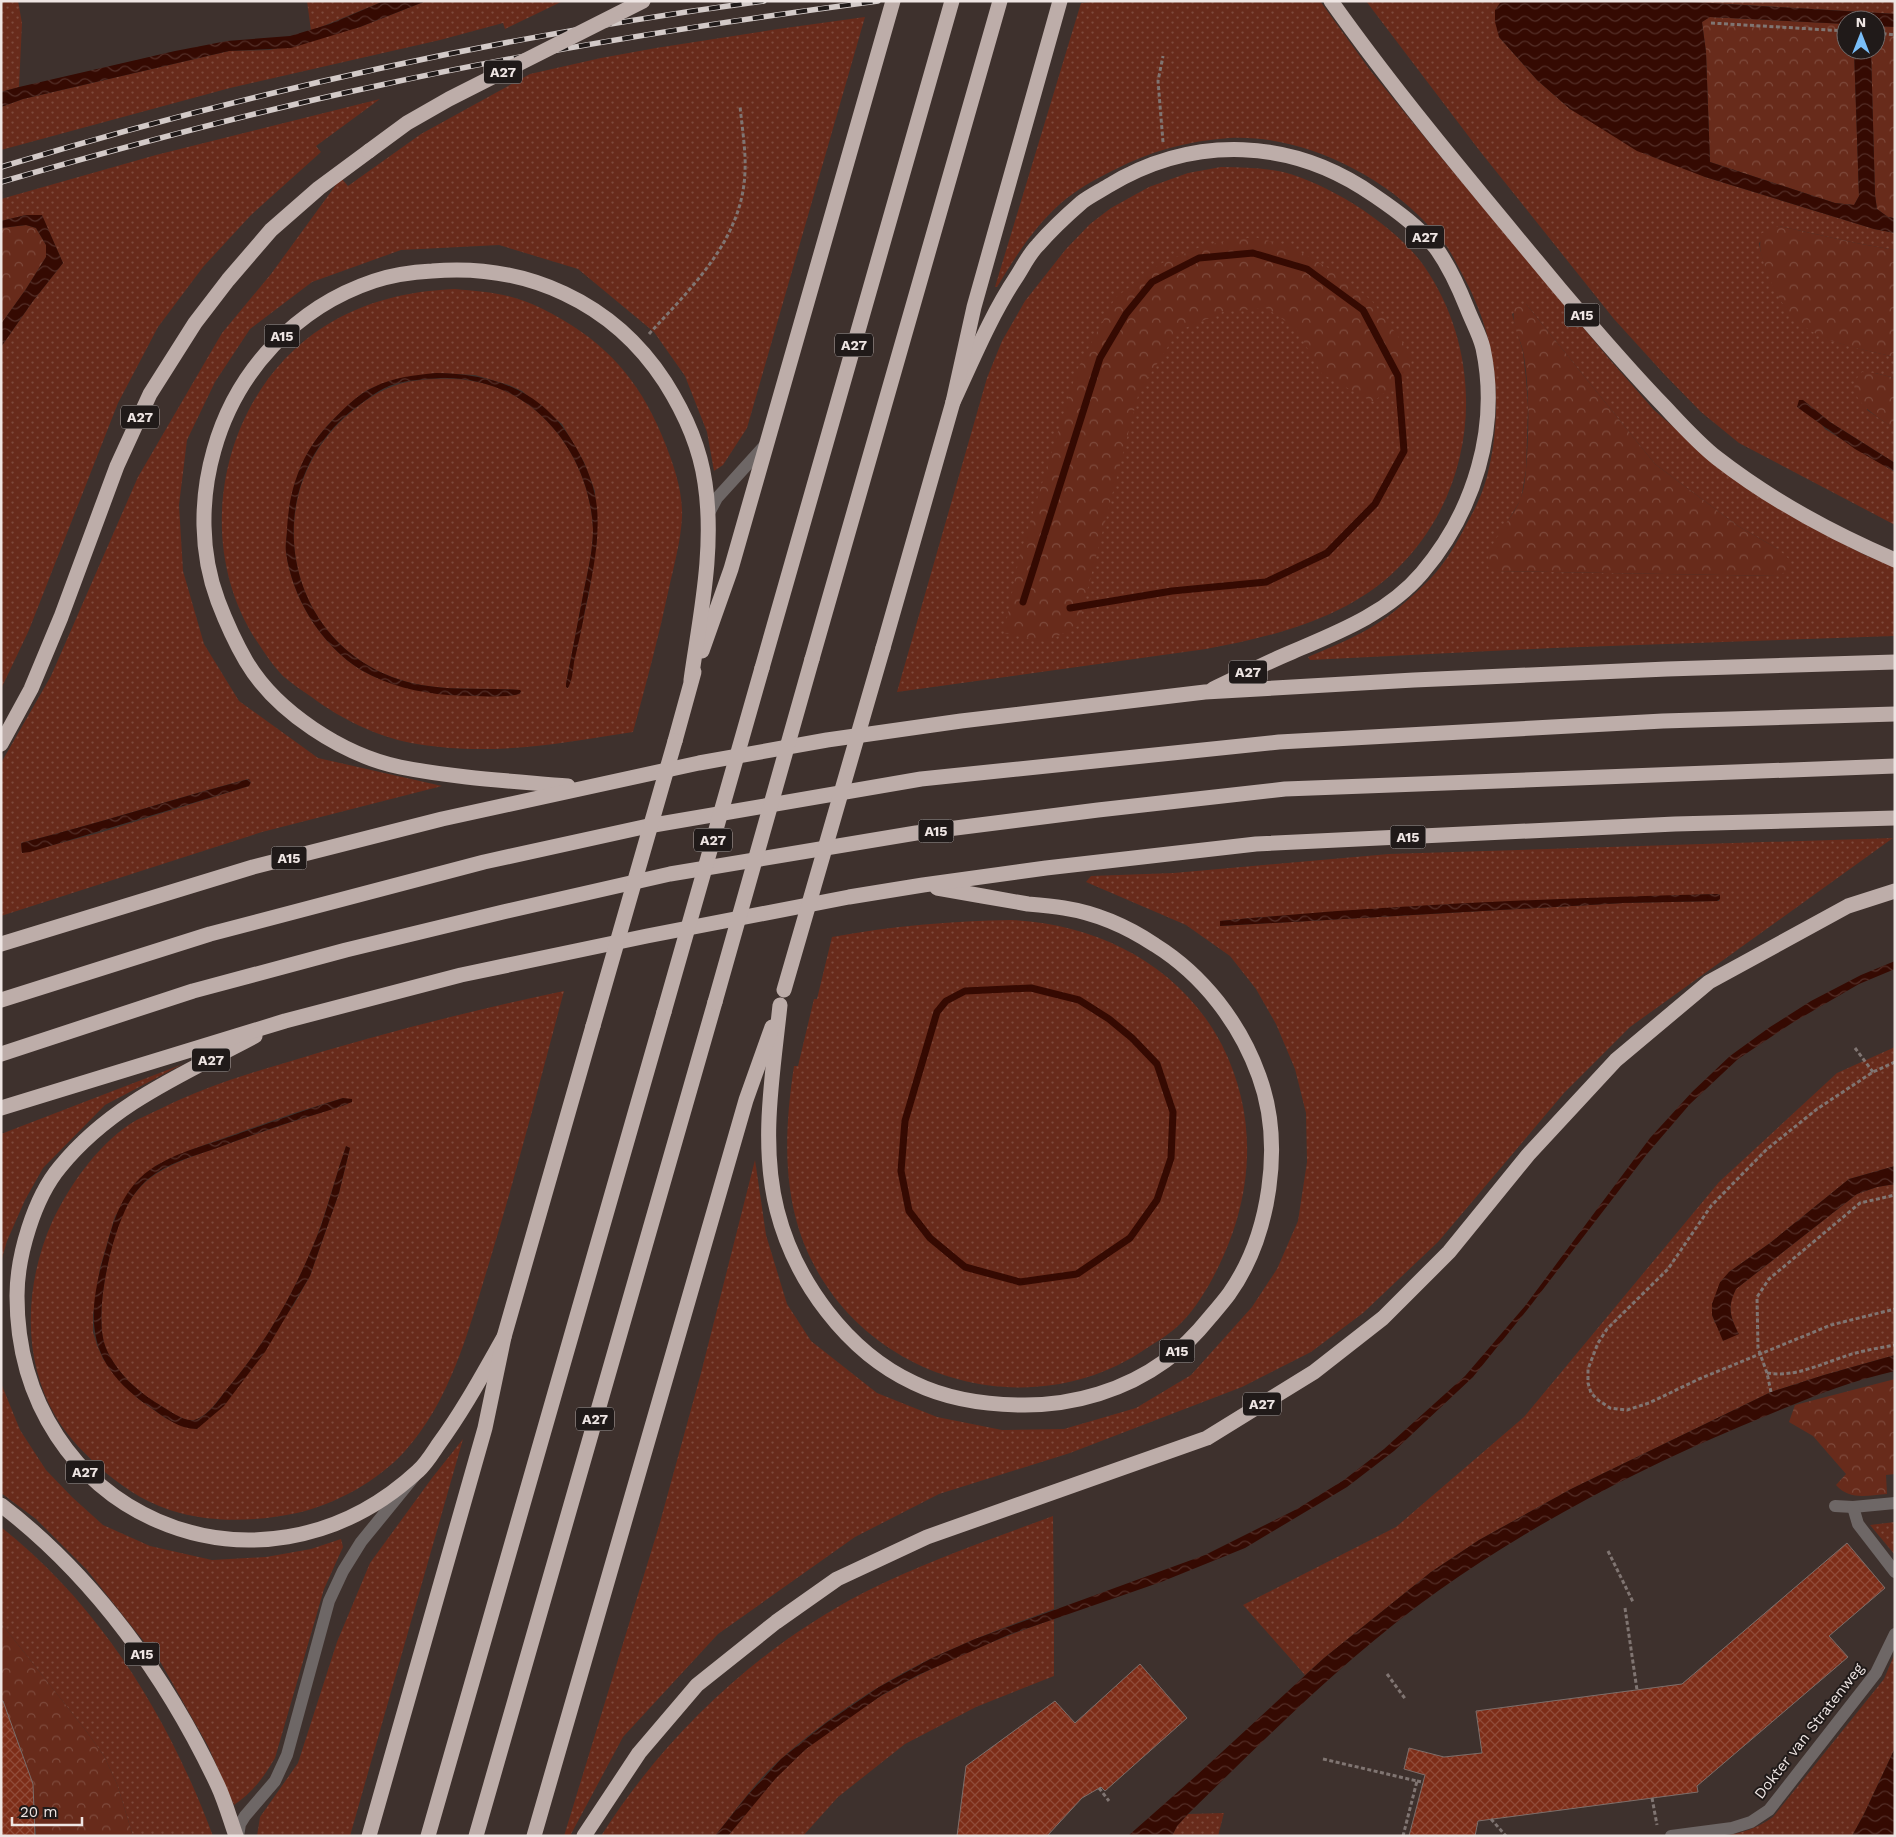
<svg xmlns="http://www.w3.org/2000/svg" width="1896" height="1837" viewBox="0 0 1896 1837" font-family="'Work Sans',sans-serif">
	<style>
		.grass { fill: url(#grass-dots); fill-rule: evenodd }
		.forest { fill: url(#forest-crowns) }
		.water { fill: url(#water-waves) }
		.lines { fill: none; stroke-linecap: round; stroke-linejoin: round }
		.stream { stroke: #350a02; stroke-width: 7 }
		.building { fill: url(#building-cross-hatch); stroke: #7d6e6a }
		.path { stroke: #807572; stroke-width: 3; stroke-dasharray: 4 2.5; stroke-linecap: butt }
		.minor { stroke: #6e6766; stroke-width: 12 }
		.highway { stroke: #bdada9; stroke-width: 15 }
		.rail-casing { stroke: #d3cac8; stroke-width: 5.5 }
		.rail { stroke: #201a19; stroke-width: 4; stroke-dasharray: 11; stroke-linecap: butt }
		.highway-bridge { stroke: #bdada9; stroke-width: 15 }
		.labels { text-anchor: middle; stroke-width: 4; stroke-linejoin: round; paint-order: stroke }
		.shield { fill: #201a19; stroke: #b0a8a6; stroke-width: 1 }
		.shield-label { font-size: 14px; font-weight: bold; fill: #eee5e3 }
		.street-label { font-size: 15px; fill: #eee5e3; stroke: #201a19 }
	</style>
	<defs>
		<pattern id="grass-dots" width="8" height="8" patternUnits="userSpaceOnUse" patternTransform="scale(1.25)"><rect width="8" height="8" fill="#682b1b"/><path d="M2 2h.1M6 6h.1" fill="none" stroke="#7e4a3c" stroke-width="1.8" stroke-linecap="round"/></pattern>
		<pattern id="forest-crowns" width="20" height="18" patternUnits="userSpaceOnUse" patternTransform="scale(1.25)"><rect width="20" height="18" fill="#682b1b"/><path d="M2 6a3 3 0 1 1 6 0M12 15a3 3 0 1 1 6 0" fill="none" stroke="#7e4a3c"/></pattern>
		<pattern id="water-waves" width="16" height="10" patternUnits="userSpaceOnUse" patternTransform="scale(1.25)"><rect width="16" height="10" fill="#350a02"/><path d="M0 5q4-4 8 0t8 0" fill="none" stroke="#532e27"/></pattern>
		<pattern id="building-cross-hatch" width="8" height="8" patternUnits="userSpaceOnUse" patternTransform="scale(1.25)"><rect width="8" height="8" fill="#7d2d18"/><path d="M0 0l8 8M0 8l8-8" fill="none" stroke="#904b39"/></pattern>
	</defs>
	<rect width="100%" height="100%" fill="#3e312d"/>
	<g class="grass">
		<polygon points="1,1 18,1 22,23 19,87 1,92"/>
		<polygon points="307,1 384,1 311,31"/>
		<polygon points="426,1 563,1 505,29 503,23 440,40 230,88 1,150 1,107 23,99 229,51 270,50 360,27"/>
		<path d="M1100 1H1320L1370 70 1435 150 1611 361 1654 410 1710 459 1811 527 1865 555 1895 567V636L1553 648 1310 660 1308 657C1326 649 1344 642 1361 633 1387 620 1411 598 1431 578 1445 563 1457 543 1466 525 1471 516 1476 507 1480 497 1487 481 1490 464 1493 447 1502 382 1492 327 1460 270 1456 262 1452 254 1447 247 1441 238 1433 231 1426 223 1380 173 1299 134 1229 138 1188 141 1150 151 1114 170 1095 179 1076 190 1061 203 1034 227 1015 257 997 287H995L1081 3ZM1526 304 1655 464 1738 526 1778 549 1779 576 1496 571 1505 526 1521 499 1526 470 1528 406 1526 379 1523 352 1512 314Z"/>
		<path d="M1366 1H1505L1500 3 1499 37 1537 80 1570 109 1705 177 1874 229 1895 233V250L1856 243 1779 226 1759 243C1761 256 1766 268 1771 280 1794 339 1840 344 1895 357V378L1875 373 1867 410 1895 429V463L1830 422 1803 400 1825 429 1895 472V525L1739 443 1701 412 1664 374 1614 319 1479 150Z"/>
		<polygon points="1675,1 1895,1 1895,14 1866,12"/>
		<path d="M865 17 747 428 723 465 714 471 707 432 685 376 654 332 578 269 499 245 401 250 312 282 250 329 215 382 187 440 179 505 183 571 204 644 239 701 318 758 442 786 262 832 1 916V763L51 676 138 477 222 333 271 274 341 178 348 186 421 134 530 74 601 58 656 48 778 29ZM248 779 250 782 249 786 99 833 22 853 21 843C97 824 172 799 248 779Z"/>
		<polygon points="380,99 316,146 321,152 251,215 203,267 158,327 118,403 29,630 1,689 1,347 33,301 63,263 42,216 26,215 1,221 1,199 156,155"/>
		<path d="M1221 167C1242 167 1263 168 1283 172 1330 184 1396 226 1424 266 1488 359 1479 489 1397 569 1348 618 1272 637 1206 649L897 692 987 378 1002 341 1025 301 1066 249 1090 224 1111 208 1149 187 1188 173Z"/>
		<path d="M455 289C475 291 496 292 515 298 532 303 548 311 563 320 614 350 644 389 665 443 674 466 683 492 682 517 681 540 674 565 669 588 659 636 646 684 633 732 556 744 490 757 411 743 376 736 341 719 313 698 303 691 292 684 283 676 273 666 264 652 256 640 190 538 223 390 325 326 365 301 408 291 455 289ZM436 373 475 375 509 385 522 391 562 424 584 462 595 491 597 540 589 593 568 688 566 687V684C572 653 578 621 584 590 588 570 593 550 593 529 591 482 568 435 530 406 504 385 469 377 436 379 400 380 378 389 350 413 260 489 281 634 392 677 434 693 476 687 519 690L516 695C469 697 402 694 361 670 321 645 292 598 286 552 285 543 287 534 288 525 290 481 307 442 341 412 350 404 362 391 374 387 390 380 418 377 436 373Z"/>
		<path d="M1893 838 1630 1027 1564 1093 1438 1242 1363 1313 1311 1352 1242 1387 1070 1453 939 1494 855 1537 718 1634 623 1737 570 1836H564L659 1526 701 1373 755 1160 766 1235 787 1304 811 1341 877 1393 937 1417 1002 1430 1064 1429 1136 1408 1191 1375 1252 1307 1277 1269 1298 1221 1307 1162 1306 1113 1295 1069 1276 1024 1256 989 1230 956 1186 925 1086 882 1091 876 1174 873 1389 854ZM1718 894 1720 895 1719 901H1717L1624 903 1220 926V921C1386 906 1552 901 1718 894Z"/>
		<path d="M1012 920C1099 924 1181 966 1222 1045 1250 1101 1254 1160 1237 1219 1227 1253 1206 1298 1181 1323 1171 1333 1158 1341 1147 1348 1036 1425 877 1385 814 1265 781 1203 784 1133 794 1066H798L814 999H817L832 937C892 926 951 921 1012 920Z"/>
		<path d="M564 991C540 1081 517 1171 490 1260 470 1325 452 1399 405 1451 378 1481 336 1504 297 1513 259 1521 218 1523 180 1513 152 1506 128 1491 106 1473 88 1457 68 1438 56 1417 21 1358 25 1283 52 1222 69 1186 96 1147 130 1124 139 1118 150 1114 160 1109 198 1090 237 1077 278 1065 372 1036 468 1011 564 991ZM343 1098 348 1104C307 1117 266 1130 225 1145 200 1154 171 1162 149 1179 139 1187 130 1199 124 1211 110 1241 94 1315 105 1346 114 1371 139 1393 161 1406 170 1411 185 1423 195 1420 209 1415 219 1398 228 1388 268 1340 300 1284 321 1225 330 1199 337 1172 346 1146L350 1148 339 1193 310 1276 293 1306 197 1429 182 1426 165 1418 137 1398 103 1359 97 1345 93 1332V1315L100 1268 115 1216 155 1166 193 1149 294 1113Z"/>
		<path d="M1895 1047V1166L1849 1179 1770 1243 1729 1272 1712 1304V1315L1715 1323 1738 1334C1731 1316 1726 1308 1736 1289L1857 1194 1877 1187 1895 1184V1355L1824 1375 1771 1392 1571 1489 1479 1540 1431 1572 1324 1658 1305 1675 1243 1605 1396 1527 1524 1417 1719 1182 1837 1073Z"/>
		<polygon points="183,1064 105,1105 43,1168 25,1200 7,1241 1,1262 1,1134"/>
		<path d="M1 1383 20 1430 46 1470 72 1497 103 1525 150 1546 212 1560 266 1557 311 1549 341 1539 343 1547 324 1589 275 1758C263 1778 254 1791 234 1805L208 1746 161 1663 87 1570 36 1519 1 1493Z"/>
		<polygon points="463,1439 350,1836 257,1836 260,1817 298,1763 337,1642 370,1563 432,1478"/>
		<path d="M1053 1516 1054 1609C1013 1624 973 1639 934 1657 880 1683 827 1718 782 1758 757 1779 736 1810 715 1836H601C665 1735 757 1648 863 1593 924 1562 989 1540 1053 1516Z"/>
		<polygon points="1895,1522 1895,1555 1870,1525"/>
		<path d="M1 1527C101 1606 169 1718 213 1836H133L117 1784 104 1756 87 1732 1 1623Z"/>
		<path d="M1054 1619V1676L976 1707 905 1744 838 1797 803 1836H728C752 1805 776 1774 806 1749 879 1688 965 1650 1054 1619Z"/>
		<path d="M1895 1653V1748L1864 1814 1852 1836H1724C1742 1833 1758 1828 1773 1817L1884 1679Z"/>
		<polygon points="1224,1813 1218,1836 1172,1836 1177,1826 1188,1814"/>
	</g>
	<g class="forest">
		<polygon points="1709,17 1846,24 1846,50 1854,50 1859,196 1854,205 1835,203 1710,162 1706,52 1702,22"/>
		<polygon points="1876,26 1895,27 1895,218 1888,217 1877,209 1875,195 1871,50 1876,50"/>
		<polygon points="26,225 36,228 46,245 46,257 26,289 1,324 1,228"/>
		<path d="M1779 226 1856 243 1895 250V357C1836 343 1794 340 1769 277 1763 260 1757 250 1762 233Z"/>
		<polygon points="1254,237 1292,247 1337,273 1372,301 1413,357 1408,373 1373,402 1322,374 1296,328 1266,308 1223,312 1178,331 1139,392 1078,626 1046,642 1004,633 1019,558 1077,370 1115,298 1160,264 1205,245"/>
		<path d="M1516 304H1526L1655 464 1738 526 1778 549 1790 560 1789 569 1779 576 1496 571 1488 567C1486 542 1511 522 1520 500 1524 491 1525 479 1526 470 1529 433 1530 387 1523 351 1519 335 1509 320 1516 304Z"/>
		<path d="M1862 372 1875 373 1895 378V429C1878 417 1838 395 1862 372Z"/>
		<path d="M1895 1379V1474L1886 1475 1887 1494C1868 1495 1850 1501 1836 1485L1846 1474 1813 1436 1789 1422 1795 1405Z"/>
		<polygon points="1,1623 87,1732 104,1756 117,1784 133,1836 36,1836 33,1784 16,1735 1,1710"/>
	</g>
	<g class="water">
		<polygon points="384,1 426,1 360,27 291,48 229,51 23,99 1,107 1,92 19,87 175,51 227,41 290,36 330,24"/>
		<polygon points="1505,1 1675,1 1895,14 1895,27 1876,26 1876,20 1846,20 1846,24 1710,17 1702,22 1706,52 1710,162 1835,203 1854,205 1859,196 1854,50 1871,50 1875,195 1877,209 1888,217 1895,218 1895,233 1874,229 1705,177 1637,151 1570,109 1537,80 1499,37 1495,22 1495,10 1500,3"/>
		<polygon points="26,215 42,215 63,263 33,301 1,347 1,324 26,289 46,257 46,245 36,228 26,225 1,228 1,221"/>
		<path d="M436 373C499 374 547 393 578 451 588 469 595 488 597 508 600 542 592 577 585 610 582 628 578 645 574 662 573 671 572 681 568 688L566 687V684C572 653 578 621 584 590 588 570 593 550 593 529 591 482 568 435 530 406 505 387 472 377 441 378 424 379 405 380 389 386 375 392 362 403 350 412 259 488 282 635 392 677 434 693 477 687 520 690L521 691 520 694C507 698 463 696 448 695 419 693 387 685 361 670 321 645 292 598 286 552 285 544 287 536 287 529 289 489 302 451 330 423 342 410 358 394 374 387 394 377 415 375 436 373Z"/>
		<polygon points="1799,400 1803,400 1830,422 1895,463 1895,472 1855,449 1797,407"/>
		<path d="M249 779 251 782 249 786 30 852 22 853 21 843C97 824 172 799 249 779Z"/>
		<path d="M1718 894 1720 895V899L1717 901 1624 903 1220 926V921C1385 905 1552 898 1718 894Z"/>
		<polygon points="1895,961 1895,969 1859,984 1792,1023 1738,1059 1690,1104 1647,1154 1531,1305 1473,1377 1394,1451 1347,1487 1245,1548 1161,1582 1008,1635 918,1675 882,1695 806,1749 776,1778 728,1836 715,1836 747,1796 781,1759 826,1723 879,1687 932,1658 975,1639 1205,1555 1297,1509 1344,1480 1384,1449 1465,1376 1525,1306 1650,1138 1692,1092 1730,1056 1770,1027 1811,1001 1861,975"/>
		<path d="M343 1098 352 1099V1102C335 1109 317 1114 300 1119 272 1128 244 1138 217 1148 194 1156 167 1163 148 1179 138 1188 129 1200 124 1213 110 1243 93 1317 106 1348 116 1372 138 1392 160 1405 168 1410 184 1422 194 1420 208 1417 219 1399 227 1389 268 1341 299 1284 321 1226 330 1199 337 1172 346 1146L350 1148 339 1193 310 1276 265 1352 224 1406 197 1429C179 1429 164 1417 150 1407 83 1362 86 1315 107 1245 114 1219 121 1197 140 1178 165 1155 198 1148 229 1137 267 1124 304 1110 343 1098Z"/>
		<path d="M1895 1166V1184L1877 1187 1857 1194 1736 1289C1727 1307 1730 1317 1739 1334L1723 1341 1712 1315V1304L1720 1282 1729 1272 1770 1243 1849 1179Z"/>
		<path d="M1895 1355V1371C1841 1383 1790 1406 1739 1427 1634 1471 1531 1525 1438 1591 1347 1656 1268 1736 1188 1814L1177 1826 1172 1836H1128L1197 1775 1324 1658 1431 1572 1479 1540 1571 1489 1771 1392 1824 1375Z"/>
		<polygon points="1895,1748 1895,1836 1852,1836 1864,1814"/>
	</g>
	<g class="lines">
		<g class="stream">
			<polyline points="1023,602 1100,358 1126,314 1152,282 1199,258 1253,253 1307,269 1363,310 1398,376 1404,451 1375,504 1327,553 1266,582 1172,591 1070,608"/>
			<polygon points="1031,988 1079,1000 1109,1019 1132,1038 1157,1064 1173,1112 1171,1158 1157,1200 1130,1238 1077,1274 1020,1282 965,1267 930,1238 909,1211 901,1171 905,1121 937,1012 946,1001 965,991"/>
		</g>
	</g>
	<g class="building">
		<polygon points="1847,1543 1885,1588 1829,1636 1848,1657 1697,1786 1698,1792 1478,1821 1475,1836 1409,1836 1425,1775 1404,1769 1409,1748 1444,1757 1482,1753 1476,1711 1682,1684"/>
		<polygon points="1140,1664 1187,1718 1105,1791 1101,1787 1082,1798 1047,1836 957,1836 966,1766 1055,1701 1075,1723"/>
		<polygon points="1,1701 3,1701 33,1784 35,1836 1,1836"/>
	</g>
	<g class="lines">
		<g class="path">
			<polyline points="1711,23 1846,31"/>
			<polyline points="1876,33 1895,35"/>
			<polyline points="1163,142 1158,81 1163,56"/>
			<path d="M649 334C692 287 743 239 745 171 746 150 742 128 740 106"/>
			<polyline points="1855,1048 1873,1072"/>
			<polyline points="1895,1062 1873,1072 1817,1109 1766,1150 1711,1206 1668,1269 1607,1329 1598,1343 1588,1369 1588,1383 1591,1393 1598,1400 1610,1408 1627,1410 1649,1403 1699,1379 1831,1325 1895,1309"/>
			<path d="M1767 1373C1795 1378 1823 1363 1849 1355 1864 1350 1880 1348 1895 1345"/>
			<polyline points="1771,1392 1767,1373 1758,1348 1757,1297 1769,1279 1860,1203 1895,1195"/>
			<polyline points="1608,1551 1633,1602"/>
			<polyline points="1625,1608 1637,1690"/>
			<polyline points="1387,1674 1406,1700"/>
			<polyline points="1323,1759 1417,1781 1403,1836"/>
			<polyline points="1417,1781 1423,1782"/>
			<polyline points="1099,1788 1109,1801"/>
			<polyline points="1652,1798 1657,1825"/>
			<polyline points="1491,1819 1506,1836"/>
		</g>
		<g class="minor">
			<polyline points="708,515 717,498 766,444"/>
			<polyline points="1835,1506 1853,1507 1895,1503"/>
			<polyline points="1853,1507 1858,1524 1895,1572"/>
			<polyline points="238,1836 240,1824 245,1816 275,1781 287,1755 329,1601 343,1571 361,1542 414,1477"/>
			<polyline points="1671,1836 1732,1828 1751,1822 1769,1810 1876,1673 1895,1634"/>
		</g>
		<g class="highway">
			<path d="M1331 1C1402 101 1482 195 1560 289 1594 329 1628 369 1665 407 1681 424 1698 443 1717 458 1771 500 1832 533 1895 560"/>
			<path d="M953 402C973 359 991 315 1017 276 1024 265 1029 254 1038 245 1051 230 1067 215 1082 202 1090 196 1100 191 1108 186 1194 134 1293 138 1375 196 1397 211 1419 227 1436 248 1449 266 1459 288 1467 308 1472 321 1480 335 1483 348 1500 428 1474 512 1422 573 1388 613 1339 632 1292 652 1265 663 1239 677 1213 689"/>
			<polyline points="883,648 953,402 974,307 1060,1"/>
			<polyline points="702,651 731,569 893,1"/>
			<polyline points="812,659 1000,1"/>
			<polyline points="762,668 952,1"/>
			<polyline points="675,741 694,672"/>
			<polyline points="1,744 31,689 61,617 117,466 150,394 195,323 228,280 271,230 319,188 369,151"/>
			<path d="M568 786C512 781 455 778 400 767 343 755 276 712 246 661 235 642 226 622 218 601 200 553 200 499 214 450 236 371 296 307 374 281 392 275 413 272 432 271 526 263 613 302 665 382 684 412 700 447 705 483 715 549 700 616 691 680"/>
			<polyline points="1,944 253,867 442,819 699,763 827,740 961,721 1205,692 1414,680 1667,669 1895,662"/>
			<polyline points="1,1000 210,934 484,862 648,826 921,779 1279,742 1663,721 1895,714"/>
			<path d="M780 1005C773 1073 760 1143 777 1210 795 1281 847 1352 914 1383 949 1400 987 1405 1025 1405 1075 1405 1125 1390 1165 1361 1182 1349 1198 1332 1211 1316 1217 1309 1223 1302 1229 1294 1270 1236 1284 1144 1259 1076 1240 1023 1203 975 1155 945 1128 927 1096 913 1064 908 1052 906 1040 905 1028 904 998 899 967 893 937 888"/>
			<path d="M255 1036C184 1074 112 1103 60 1167 34 1198 17 1256 17 1296 17 1514 258 1619 418 1471 426 1464 432 1454 438 1445 463 1411 483 1374 504 1337"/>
			<polyline points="1,1054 193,991 346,950 503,912 670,874 916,833 1098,810 1285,789 1895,766"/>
			<polyline points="1,1108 285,1021 461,975 647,936 849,897 923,885 1046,868 1256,844 1675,824 1895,818"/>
			<path d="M1 1505C95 1577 168 1679 218 1786 225 1801 230 1819 236 1836"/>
			<polyline points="369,1836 485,1428 504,1337 593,1026"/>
			<polyline points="428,1836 664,1012"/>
			<polyline points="476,1836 715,1002"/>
			<polyline points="534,1836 746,1100 772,1027"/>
			<polyline points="584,1836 639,1753 697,1685 776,1622 837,1579 927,1537 1207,1438 1314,1372 1383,1318 1449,1252 1528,1155 1616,1060 1709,982 1848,906 1895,891"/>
		</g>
		<defs>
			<g id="rail">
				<path d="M1 167C249 92 508 35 764 1"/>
				<path d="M1 182C127 146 253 112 381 85 545 49 711 23 878 1"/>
			</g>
		</defs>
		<use href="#rail" class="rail-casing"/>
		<use href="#rail" class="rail"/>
		<g class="highway-bridge">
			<polyline points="369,151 407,123 449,99 643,1"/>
			<polyline points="784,990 883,648"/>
			<polyline points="715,1002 812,659"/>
			<polyline points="664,1012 762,668"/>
			<polyline points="593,1026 675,741"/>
		</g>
	</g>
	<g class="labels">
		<g class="shield">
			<rect x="484" y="60.5" width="38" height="23" rx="4"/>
			<rect x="1406" y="225.5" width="38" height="23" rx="4"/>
			<rect x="1564.5" y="303.5" width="35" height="23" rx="4"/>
			<rect x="264.5" y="324.5" width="35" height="23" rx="4"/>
			<rect x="835" y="333.5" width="38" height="23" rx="4"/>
			<rect x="121" y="405.5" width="38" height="23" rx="4"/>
			<rect x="1229" y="660.5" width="38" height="23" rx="4"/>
			<rect x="918.5" y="819.5" width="35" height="23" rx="4"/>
			<rect x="1390.5" y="825.5" width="35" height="23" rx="4"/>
			<rect x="694" y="828.5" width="38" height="23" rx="4"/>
			<rect x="271.5" y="846.5" width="35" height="23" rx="4"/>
			<rect x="192" y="1048.5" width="38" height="23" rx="4"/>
			<rect x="1159.5" y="1339.5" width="35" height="23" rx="4"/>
			<rect x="1243" y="1392.5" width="38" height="23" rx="4"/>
			<rect x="576" y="1407.5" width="38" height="23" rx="4"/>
			<rect x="66" y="1460.5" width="38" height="23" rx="4"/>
			<rect x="124.5" y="1642.5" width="35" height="23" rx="4"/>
		</g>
		<g class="shield-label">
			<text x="503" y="77">A27</text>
			<text x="1425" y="242">A27</text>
			<text x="1582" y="320">A15</text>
			<text x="282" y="341">A15</text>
			<text x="854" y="350">A27</text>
			<text x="140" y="422">A27</text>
			<text x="1248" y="677">A27</text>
			<text x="936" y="836">A15</text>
			<text x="1408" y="842">A15</text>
			<text x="713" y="845">A27</text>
			<text x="289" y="863">A15</text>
			<text x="211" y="1065">A27</text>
			<text x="1177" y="1356">A15</text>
			<text x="1262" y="1409">A27</text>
			<text x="595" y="1424">A27</text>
			<text x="85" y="1477">A27</text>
			<text x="142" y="1659">A15</text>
		</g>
		<g class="street-label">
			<text transform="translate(1809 1731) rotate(-52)" y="5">Dokter van Stratenweg</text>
		</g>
	</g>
	<rect width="1896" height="1837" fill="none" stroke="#eee5e3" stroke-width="5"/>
	<g transform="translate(1861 35)"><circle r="24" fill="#201a19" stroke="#726b6a"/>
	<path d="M0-4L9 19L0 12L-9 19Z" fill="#7abef8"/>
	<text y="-8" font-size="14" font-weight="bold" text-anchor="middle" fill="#eee5e3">N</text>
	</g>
	<path d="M12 1817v8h70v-8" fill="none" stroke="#eee5e3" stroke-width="2.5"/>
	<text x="20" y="1817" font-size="15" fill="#eee5e3" stroke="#201a19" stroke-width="4" paint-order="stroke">20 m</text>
</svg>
